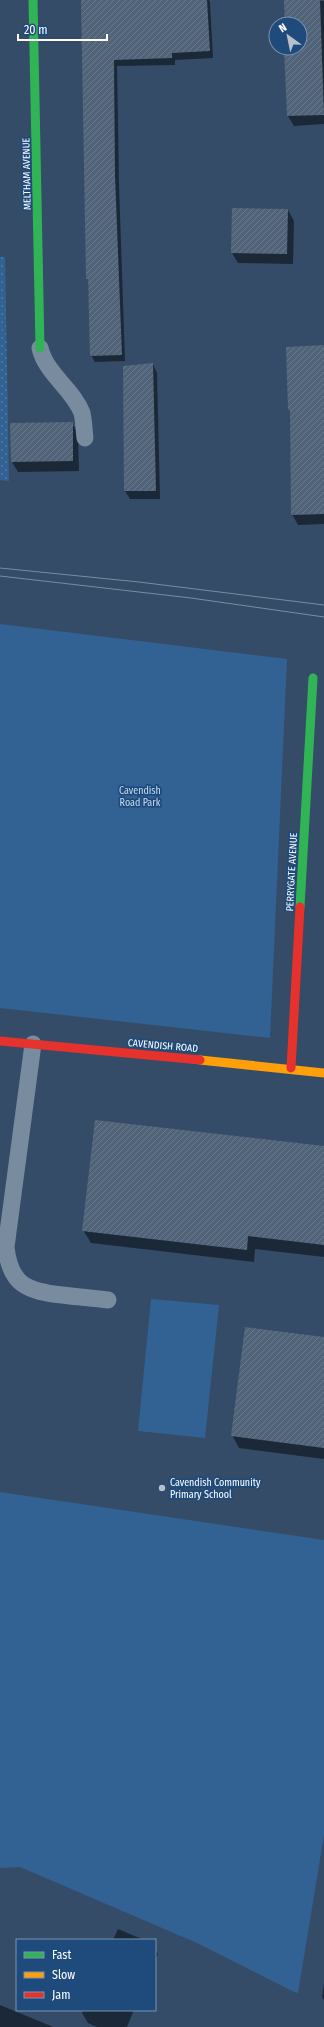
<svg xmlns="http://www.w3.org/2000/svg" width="324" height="2027" viewBox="0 0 324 2027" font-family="'Fira Sans Condensed',sans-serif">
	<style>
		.grass { fill: url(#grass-dots) }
		.park { fill: #326293 }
		.shadow { fill: #0007 }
		.building { fill: url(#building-hatch) }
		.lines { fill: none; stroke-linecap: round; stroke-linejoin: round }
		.lane { stroke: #798b9e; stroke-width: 17 }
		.fast { stroke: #30b455; stroke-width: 9 }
		.slow { stroke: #ff9f0a; stroke-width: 9 }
		.jam { stroke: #e5322d; stroke-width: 9 }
		.tram { stroke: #7b8c9e; stroke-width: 1 }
		.poi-dot { fill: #b8c0ca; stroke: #1f4b7c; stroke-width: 1.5 }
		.labels { text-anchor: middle; stroke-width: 3.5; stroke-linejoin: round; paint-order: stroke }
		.street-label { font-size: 10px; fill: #fff; stroke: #1f4b7c }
		.park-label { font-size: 10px; fill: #c5ddf5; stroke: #1f4b7c }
		.poi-label { font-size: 10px; fill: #fff; stroke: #1f4b7c; text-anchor: start }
	</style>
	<defs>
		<pattern id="grass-dots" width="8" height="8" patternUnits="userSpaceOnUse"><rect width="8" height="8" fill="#326293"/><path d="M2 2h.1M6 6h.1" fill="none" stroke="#517aa3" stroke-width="1.8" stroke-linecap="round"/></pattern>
		<pattern id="building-hatch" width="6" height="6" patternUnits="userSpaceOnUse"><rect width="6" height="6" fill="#506379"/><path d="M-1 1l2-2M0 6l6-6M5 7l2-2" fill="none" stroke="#6a7a8d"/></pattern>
	</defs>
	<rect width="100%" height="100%" fill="#344c67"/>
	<polygon class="grass" points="0,257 5,257 9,481 0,480"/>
	<g class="park">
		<polygon points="0,624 287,659 270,1038 0,1008"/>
		<polygon points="151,1299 219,1305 205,1438 138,1431"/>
		<polygon points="0,1492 324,1540 324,1835 298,1993 294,1992 197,1943 20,1867 0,1868"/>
	</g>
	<g class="shadow">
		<polygon points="82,0 209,0 210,2 213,58 175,60 175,65 117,66 119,184 125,361 95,362 91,355 86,223"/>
		<polygon points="285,0 324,1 324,124 294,126 288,116 285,48 300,48 300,24 286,24"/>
		<polygon points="288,210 294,221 293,264 238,263 232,253"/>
		<polygon points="324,346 324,524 298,525 292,514 291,412 289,409"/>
		<polygon points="153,364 157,373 160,499 130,499 125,491"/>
		<polygon points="72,423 78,434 79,471 18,472 12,462"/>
		<polygon points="324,1147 324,1257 255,1249 254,1262 91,1243 83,1230"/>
		<polygon points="324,1338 324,1459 239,1448 232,1435"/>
		<polygon points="118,1929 144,1940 113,1940"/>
		<polygon points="155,1949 158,1954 155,1961"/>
		<polygon points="324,1983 324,2000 322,1997"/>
		<polygon points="0,2005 51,2026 52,2027 0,2027"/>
		<polygon points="83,2010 134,2010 127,2027 97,2027 88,2023 82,2013"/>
	</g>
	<g class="building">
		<polygon points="81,0 207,0 210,51 172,53 172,58 114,60 115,176 122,355 90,356 88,279 86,279"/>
		<polygon points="284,0 320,0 324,115 287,116 284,48 300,48 300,24 285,24"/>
		<polygon points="232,208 288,209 287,254 231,253"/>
		<polygon points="324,345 324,514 291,515 290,410 288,410 286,347"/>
		<polygon points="153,363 156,491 124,491 123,366"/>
		<polygon points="73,422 73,461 11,462 10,423"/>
		<polygon points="95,1120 324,1146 324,1245 248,1236 247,1250 82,1231"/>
		<polygon points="245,1327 324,1337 324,1448 231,1436"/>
	</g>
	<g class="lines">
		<g class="lane">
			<path d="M40 348C46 374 73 389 82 413 84 421 84 431 85 438"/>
			<path d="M33 1044 6 1247C10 1285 27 1291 62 1295 77 1297 93 1298 108 1300"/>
		</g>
		<g class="fast">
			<polyline points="33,0 40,348"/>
			<polyline points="300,907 313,678"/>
		</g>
		<polyline class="slow" points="200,1060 324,1073"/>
		<g class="jam">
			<polyline points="0,1041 200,1060"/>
			<polyline points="291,1068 300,907"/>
		</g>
		<g class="tram">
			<polyline points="0,568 139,582 324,605"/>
			<polyline points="0,576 191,598 324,617"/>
		</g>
	</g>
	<circle class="poi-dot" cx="162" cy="1488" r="4"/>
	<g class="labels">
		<g class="street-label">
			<text transform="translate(26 174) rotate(-91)" y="4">MELTHAM AVENUE</text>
			<text transform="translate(291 872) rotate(-87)" y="4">PERRYGATE AVENUE</text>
			<text transform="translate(163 1045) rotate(5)" y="4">CAVENDISH ROAD</text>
		</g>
		<g class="park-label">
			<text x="140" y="794">Cavendish<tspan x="140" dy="12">Road Park</tspan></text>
		</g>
		<g class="poi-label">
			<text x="170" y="1486">Cavendish Community<tspan x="170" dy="12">Primary School</tspan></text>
		</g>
	</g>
	<rect x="16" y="1939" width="140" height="72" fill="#1f4b7c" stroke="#7993b0"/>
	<rect x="24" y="1952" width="20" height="6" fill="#30b455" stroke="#7993b0"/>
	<text x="52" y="1959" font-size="12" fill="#ffffff">Fast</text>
	<rect x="24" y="1972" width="20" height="6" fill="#ff9f0a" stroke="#7993b0"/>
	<text x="52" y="1979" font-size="12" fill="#ffffff">Slow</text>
	<rect x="24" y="1992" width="20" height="6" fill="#e5322d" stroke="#7993b0"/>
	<text x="52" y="1999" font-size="12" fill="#ffffff">Jam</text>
	<g transform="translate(288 36) rotate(327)"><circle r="19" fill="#1f4b7c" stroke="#7993b0"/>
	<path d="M0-3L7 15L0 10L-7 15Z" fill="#b8c0ca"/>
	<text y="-6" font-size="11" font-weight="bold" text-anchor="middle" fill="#ffffff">N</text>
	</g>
	<path d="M18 34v6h89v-6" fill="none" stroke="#ffffff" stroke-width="2"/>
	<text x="24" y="34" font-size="12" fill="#ffffff" stroke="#1f4b7c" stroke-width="3" paint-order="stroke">20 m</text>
</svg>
